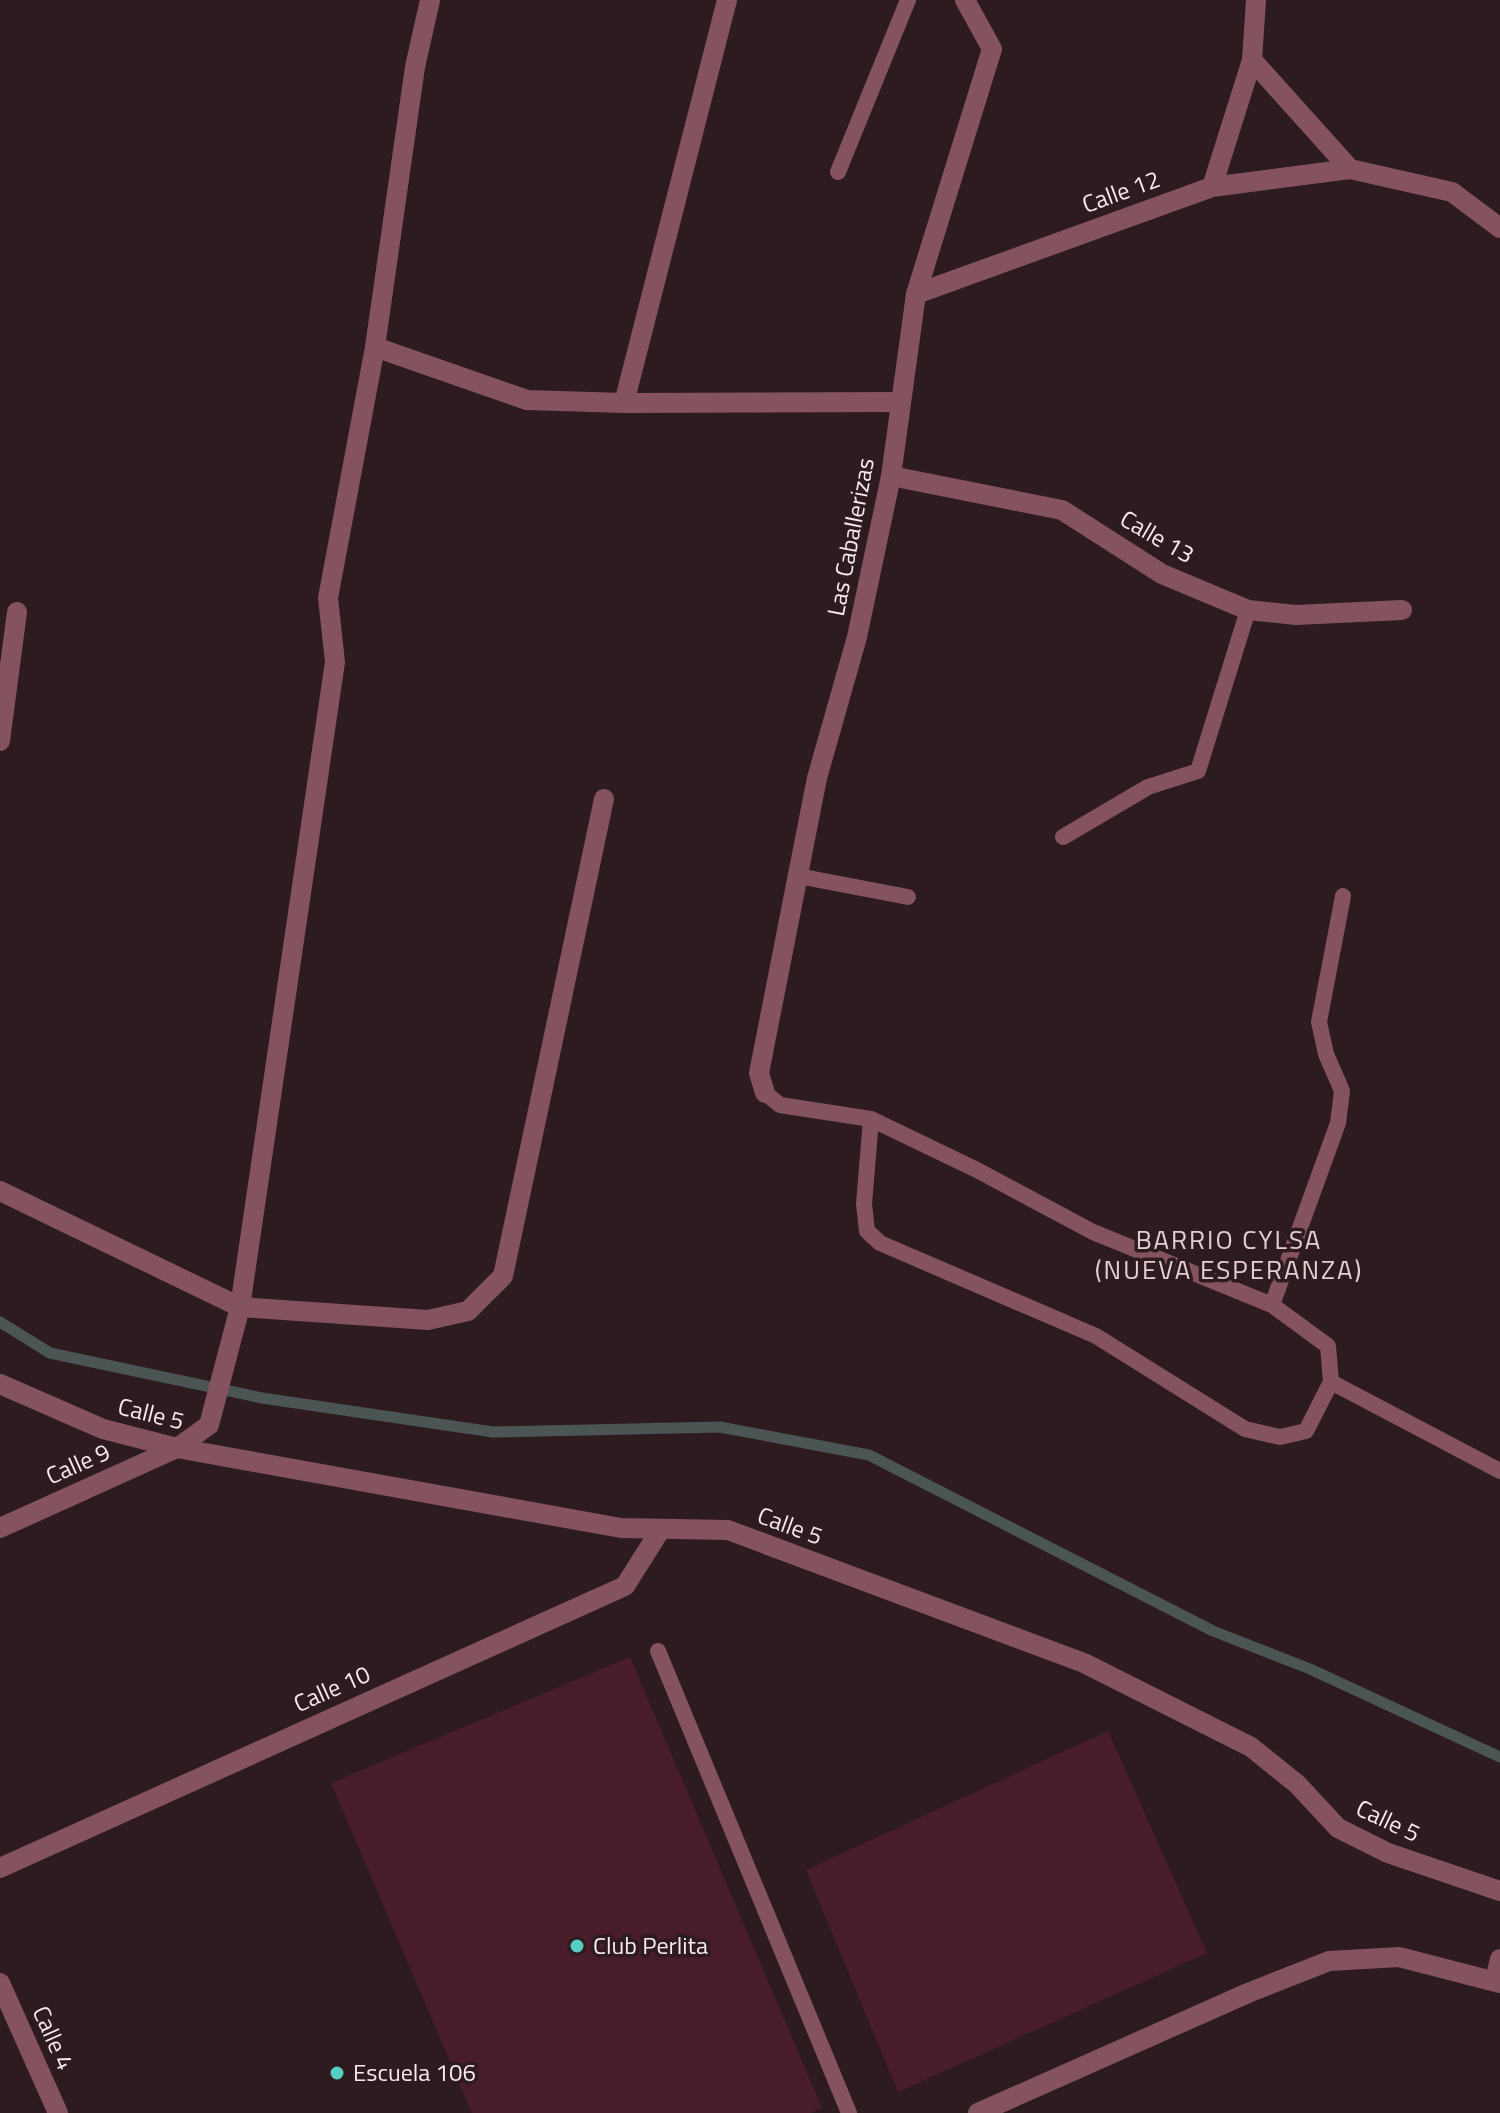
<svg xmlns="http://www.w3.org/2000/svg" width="1500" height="2113" viewBox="0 0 1500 2113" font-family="'Titillium Web',sans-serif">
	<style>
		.green { fill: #481c29 }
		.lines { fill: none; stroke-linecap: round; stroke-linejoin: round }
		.stream { stroke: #4a5554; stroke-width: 11 }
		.lane { stroke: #84535f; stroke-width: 16 }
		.street { stroke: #84535f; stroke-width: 20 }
		.poi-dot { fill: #56cec4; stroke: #2d1b1f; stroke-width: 3 }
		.labels { text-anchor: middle; stroke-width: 7; stroke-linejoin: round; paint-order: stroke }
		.street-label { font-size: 24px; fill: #f7eaec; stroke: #2d1b1f }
		.poi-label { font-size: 24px; fill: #f7eaec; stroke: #2d1b1f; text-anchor: start }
		.neighbourhood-label { font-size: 26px; letter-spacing: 2px; fill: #e6cdd2; stroke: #2d1b1f }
	</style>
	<rect width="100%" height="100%" fill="#2d1b1f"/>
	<g class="green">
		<polygon points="630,1657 822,2108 811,2113 472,2113 331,1783"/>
		<polygon points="1108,1731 1207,1953 898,2092 806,1870"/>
	</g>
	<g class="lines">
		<polyline class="stream" points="0,1322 50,1353 262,1398 493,1432 720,1427 869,1455 1213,1631 1310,1669 1500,1757"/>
		<g class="lane">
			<polyline points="838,172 908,0"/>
			<polyline points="1063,837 1148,787 1198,771 1248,610"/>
			<polyline points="798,876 908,897"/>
			<polyline points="765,1093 780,1105 871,1119 977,1170 1093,1232 1272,1305 1328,1346 1331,1382 1306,1431 1280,1437 1245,1429 1096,1336 880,1243 867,1231 864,1204 871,1119"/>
			<polyline points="1272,1305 1338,1123 1342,1091 1326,1054 1319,1022 1343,896"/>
			<polyline points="1331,1382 1500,1471"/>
			<polyline points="658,1651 849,2113"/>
		</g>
		<g class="street">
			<polyline points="1256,0 1252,60 1350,169 1452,192 1500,228"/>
			<polyline points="1212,187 1252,60"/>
			<polyline points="916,294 1212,187 1350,169"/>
			<polyline points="375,347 527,400 624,403 900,402"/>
			<polyline points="624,403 727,0"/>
			<polyline points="891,476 1062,510 1162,574 1248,610 1296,615 1402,610"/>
			<polyline points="0,741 17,612"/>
			<polyline points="765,1093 759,1073 817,778 857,637 891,476 916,294 992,49 965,0"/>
			<polyline points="0,1191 240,1307 428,1320 468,1311 503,1276 604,799"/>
			<polyline points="0,1384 103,1429 177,1448 621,1528 728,1530 1084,1663 1251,1747 1297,1784 1338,1828 1388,1853 1500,1891"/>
			<polyline points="0,1528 177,1448 209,1425 240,1307 335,662 328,598 375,347 415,67 430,0"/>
			<polyline points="0,1868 625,1586 661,1529"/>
			<polyline points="1495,1980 1500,1959"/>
			<polyline points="0,1983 58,2113"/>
			<polyline points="978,2113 1248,1993 1329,1961 1399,1957 1500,1983"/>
		</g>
	</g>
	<g class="poi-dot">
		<circle cx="577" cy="1946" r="8"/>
		<circle cx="337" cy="2073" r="8"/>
	</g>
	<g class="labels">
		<g class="street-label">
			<text transform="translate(1121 192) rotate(-20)" y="8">Calle 12</text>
			<text transform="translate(851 537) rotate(-79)" y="8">Las Caballerizas</text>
			<text transform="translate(1157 537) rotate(30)" y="8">Calle 13</text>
			<text transform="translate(151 1414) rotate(14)" y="8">Calle 5</text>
			<text transform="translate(78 1464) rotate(-24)" y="8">Calle 9</text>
			<text transform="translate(790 1526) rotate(20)" y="8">Calle 5</text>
			<text transform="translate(332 1689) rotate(-24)" y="8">Calle 10</text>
			<text transform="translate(1388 1821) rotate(25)" y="8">Calle 5</text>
			<text transform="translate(53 2038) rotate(66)" y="8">Calle 4</text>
		</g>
		<g class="poi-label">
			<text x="593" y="1954">Club Perlita</text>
			<text x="353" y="2081">Escuela 106</text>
		</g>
		<g class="neighbourhood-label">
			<text x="1229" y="1249">BARRIO CYLSA<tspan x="1229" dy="30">(NUEVA ESPERANZA)</tspan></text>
		</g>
	</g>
</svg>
